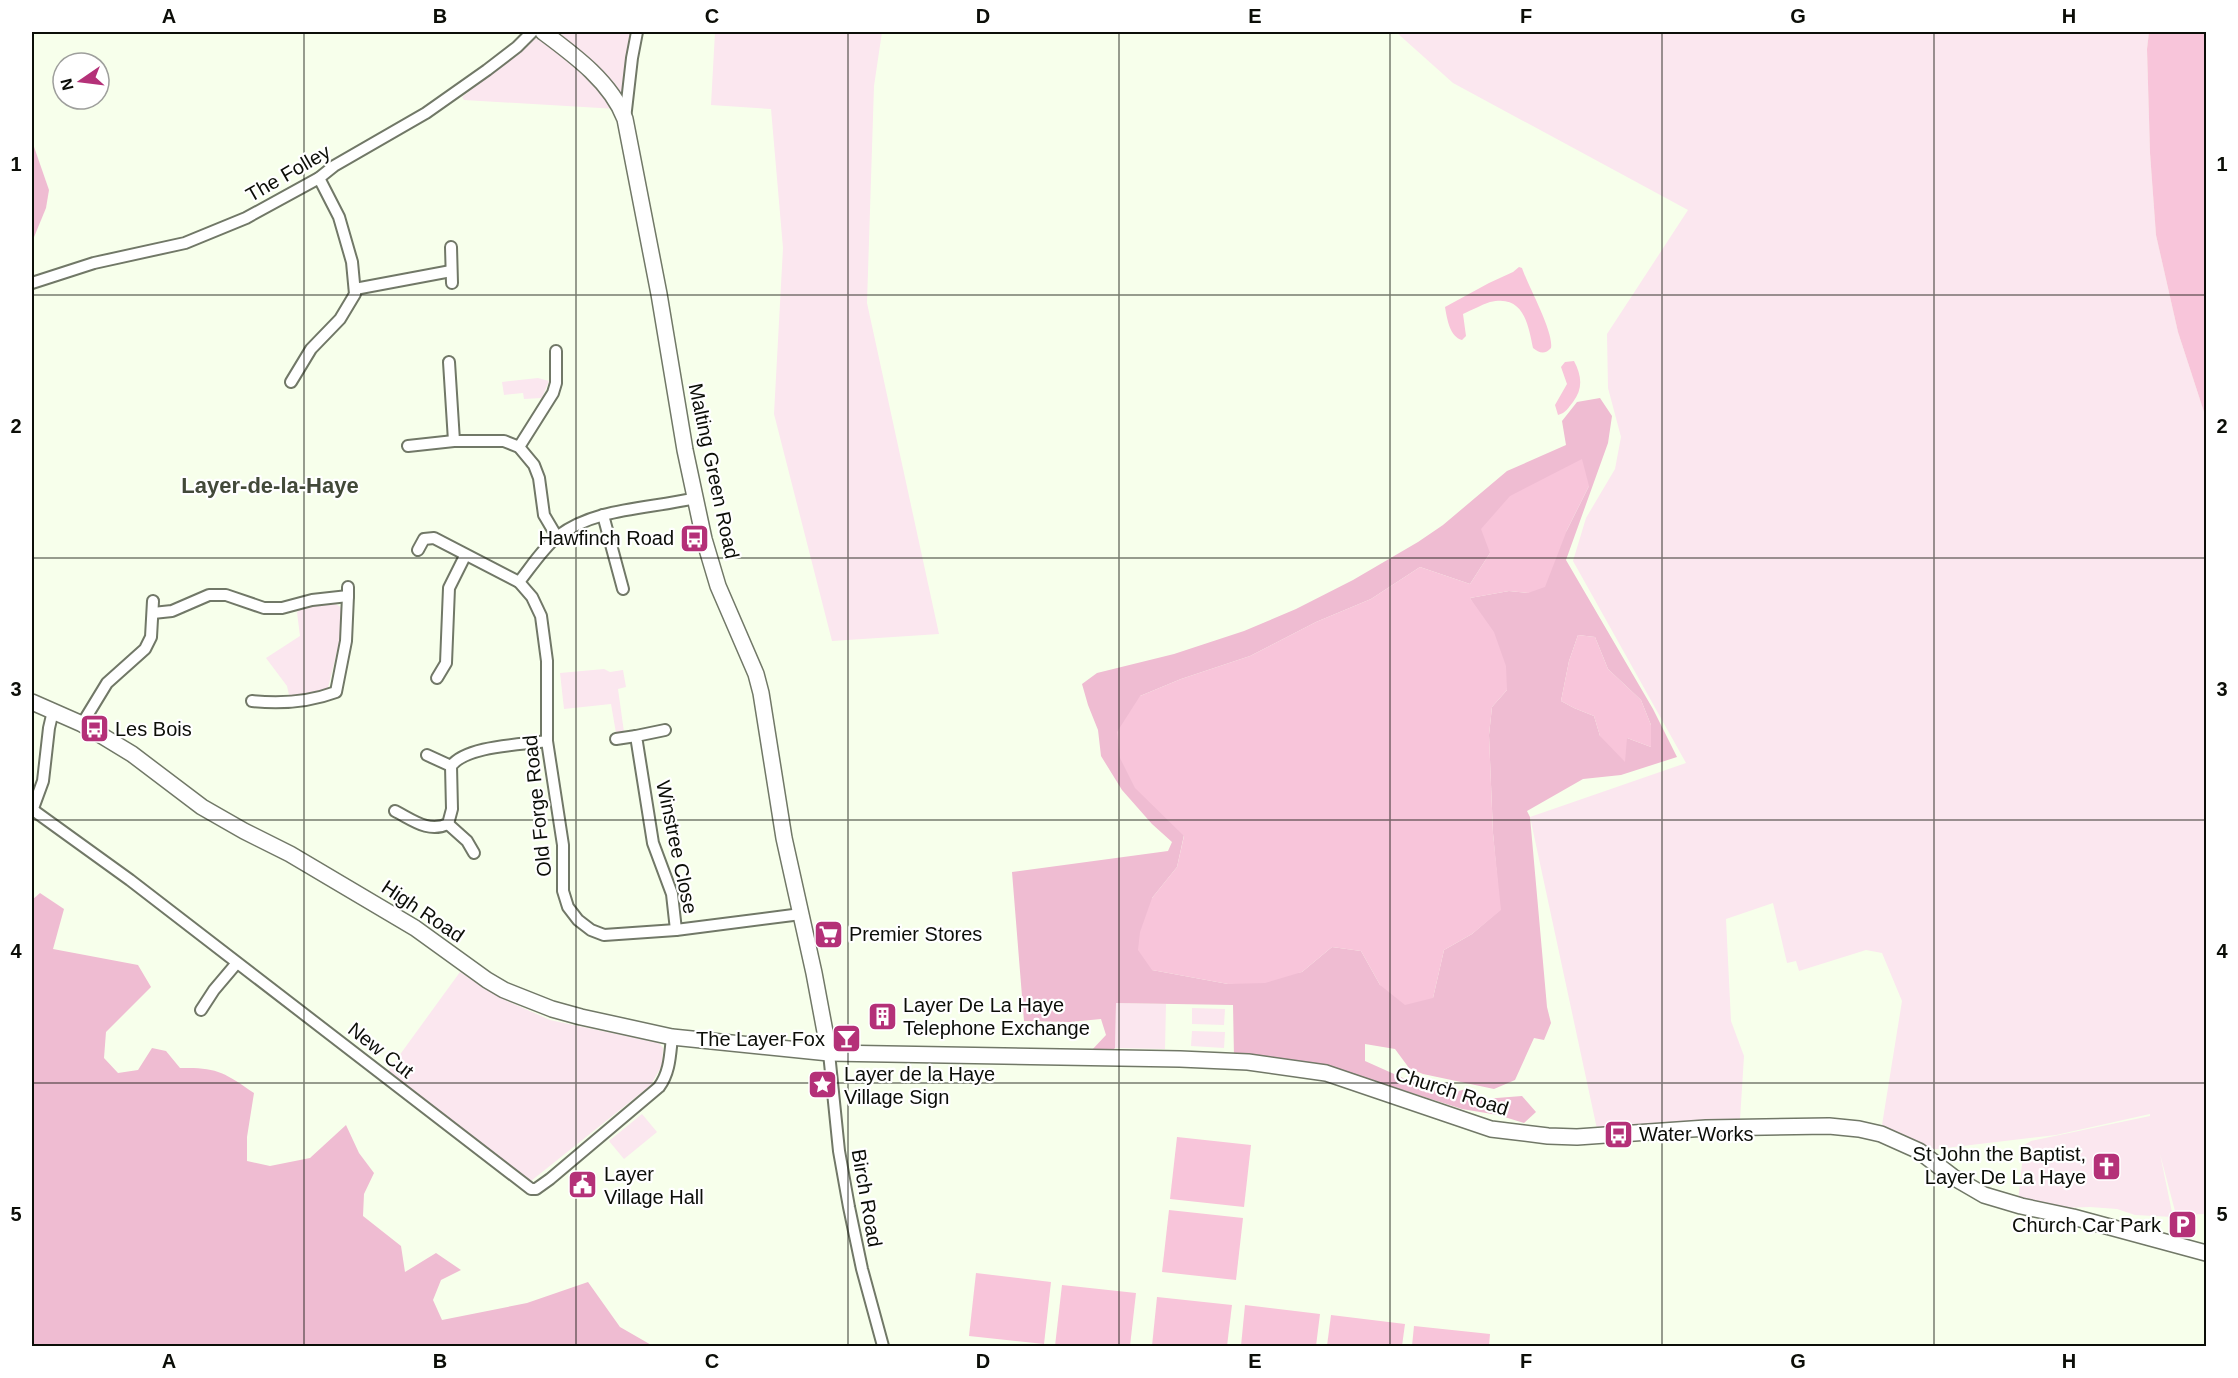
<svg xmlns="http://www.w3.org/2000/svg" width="2238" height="1378" viewBox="0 0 2238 1378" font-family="Arial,sans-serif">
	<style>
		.green { fill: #fbe7ef }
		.forest { fill: #efbcd2; fill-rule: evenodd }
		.water { fill: #f8c5da }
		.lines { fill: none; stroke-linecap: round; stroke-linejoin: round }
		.street-casing { stroke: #717867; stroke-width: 14 }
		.secondary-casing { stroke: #717867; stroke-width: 18 }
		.street { stroke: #fff; stroke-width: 10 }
		.secondary { stroke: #fff; stroke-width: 15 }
		.grid { fill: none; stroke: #0c0e08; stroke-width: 1.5; stroke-opacity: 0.55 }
		.labels { text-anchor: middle; stroke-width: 4.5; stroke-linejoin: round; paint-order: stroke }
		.street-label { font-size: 20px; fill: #0c0e08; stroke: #fff }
		.poi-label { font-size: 20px; fill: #0c0e08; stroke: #fff; text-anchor: start }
		.quarter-label { font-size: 22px; font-weight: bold; fill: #424939; stroke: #fff }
		.neatline { fill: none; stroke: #0c0e08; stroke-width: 2 }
		.grid-label { font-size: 20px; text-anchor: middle; font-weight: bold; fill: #0c0e08 }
	</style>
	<rect width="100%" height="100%" fill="#f7ffeb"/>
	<g class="green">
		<polygon points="553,32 633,32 622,100"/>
		<polygon points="715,32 882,32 874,86 867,303 939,634 832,641 774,414 783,248 771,109 711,105"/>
		<polygon points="1396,32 2149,32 2147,49 2150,153 2156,235 2178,332 2206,418 2206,1214 2176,1215 2160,1154 2173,1217 2135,1215 2117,1209 2090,1207 2063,1208 2018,1201 2024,1145 2031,1141 2150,1116 2150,1114 2056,1135 1929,1150 1882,1125 1902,1001 1882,953 1866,950 1799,971 1796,961 1787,963 1773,903 1726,919 1731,1021 1744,1056 1740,1120 1597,1129 1530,817 1686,763 1573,561 1586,518 1615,469 1621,437 1608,388 1607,334 1688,210 1453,83"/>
		<path d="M537 38C565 44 597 88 617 109L464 100 462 97 529 42Z"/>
		<polygon points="538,378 549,381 542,398 524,399 523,393 504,395 502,382"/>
		<polygon points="331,601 342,608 340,639 328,688 325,692 287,699 289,695 287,686 266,658 300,636 297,612 300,610 299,607"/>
		<polygon points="604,669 610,672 623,670 626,687 618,689 624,732 616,733 611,704 564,709 560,673"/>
		<polygon points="460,972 505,1000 550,1020 659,1043 663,1048 662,1065 651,1085 531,1181 388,1071"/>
		<polygon points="1116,1003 1166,1004 1165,1049 1115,1048"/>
		<polygon points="1192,1008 1225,1009 1224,1025 1192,1024"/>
		<polygon points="1192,1031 1225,1032 1224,1048 1191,1046"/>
		<polygon points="642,1114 657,1132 624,1159 609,1141"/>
	</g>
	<g class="forest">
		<polygon points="32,141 49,190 46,208 32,242"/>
		<path d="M1600 398 1612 416 1608 443 1566 560 1653 709 1677 757 1621 775 1583 779 1527 811 1530 817 1547 1007 1551 1023 1544 1040 1534 1038 1515 1080 1494 1089 1423 1074 1409 1068 1395 1049 1365 1044V1061L1412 1082 1451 1093 1466 1089 1484 1099 1522 1096 1536 1112 1524 1123 1498 1115 1462 1109 1337 1069 1304 1062 1234 1057 1233 1005 1116 1003 1115 1048 1108 1054 1090 1052 1106 1035 1101 1019 1070 1022 1024 1021 1012 872 1168 851 1172 842 1152 824 1122 790 1101 756 1098 730 1088 705 1082 684 1097 673 1174 654 1244 631 1296 609 1353 580 1418 542 1443 525 1507 471 1566 445 1562 421 1577 402ZM1589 486 1567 530 1528 593 1509 591 1470 598 1475 607 1507 690 1492 707 1489 735 1493 833 1500 910 1472 934 1444 950 1433 998 1380 985 1361 951 1332 947 1302 972 1228 984 1152 970V898L1177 867 1184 835 1168 819 1140 696 1181 679 1250 656 1316 622 1371 599 1420 567 1470 584 1490 553ZM1578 635 1595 637 1608 669 1641 700 1651 725V747L1627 738 1600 736 1594 716 1574 708 1561 701 1569 661Z"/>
		<path d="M40 893 64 909 53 949 138 965 151 987 106 1032 104 1058 118 1073 138 1070 152 1048 166 1051 180 1068C216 1067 224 1072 254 1093L247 1137V1161L270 1166 310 1158 346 1125 359 1153 374 1173 364 1194 363 1216 401 1246 405 1272 436 1253 461 1270 441 1280 433 1300 442 1320 527 1303 588 1282 620 1327 653 1346H32V900Z"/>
	</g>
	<g class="water">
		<polygon points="2149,32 2206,32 2206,418 2178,332 2156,235 2150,153 2147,49"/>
		<path d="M1519 267 1522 268C1528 286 1554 332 1551 348 1545 355 1539 353 1533 348 1528 323 1523 294 1490 302 1481 305 1472 310 1463 314L1466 336 1462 340C1450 337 1447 319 1445 307L1489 283 1513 272Z"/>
		<path d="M1574 361C1582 376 1583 389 1573 402 1568 408 1566 413 1558 415L1555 405 1567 384 1561 367 1565 362Z"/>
		<polygon points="1582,459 1589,486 1567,530 1545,587 1528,593 1509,591 1470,598 1494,632 1506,666 1507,690 1492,707 1489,735 1493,833 1501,910 1472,934 1444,950 1433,998 1405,1005 1380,985 1361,951 1332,947 1302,972 1265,983 1228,984 1152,970 1138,950 1140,932 1152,898 1177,867 1184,836 1135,788 1120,758 1117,732 1140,696 1181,679 1250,656 1316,622 1371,599 1420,567 1470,584 1490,553 1481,529 1510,496"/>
		<polygon points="1578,635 1595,637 1608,669 1641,700 1651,725 1651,747 1627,738 1625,762 1600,736 1594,716 1574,708 1561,701 1569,661"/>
		<polygon points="1177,1137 1251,1145 1244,1207 1170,1199"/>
		<polygon points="1169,1210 1243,1218 1236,1280 1162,1272"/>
		<polygon points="976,1273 1051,1282 1044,1344 969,1336"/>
		<polygon points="1062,1285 1136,1293 1130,1346 1055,1346"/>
		<polygon points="1157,1297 1232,1305 1227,1346 1152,1346"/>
		<polygon points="1245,1305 1320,1314 1316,1346 1241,1346"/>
		<polygon points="1331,1315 1405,1324 1402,1346 1327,1346"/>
		<polygon points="1414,1326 1490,1334 1489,1346 1412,1346"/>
	</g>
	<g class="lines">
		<defs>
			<g id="street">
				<polyline points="625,119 632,58 637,32"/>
				<polyline points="451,247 452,283"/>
				<polyline points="32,283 94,263 185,243 246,218 319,178 334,166 426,113 487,70 517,47 532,32"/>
				<polyline points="355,289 451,271"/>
				<polyline points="449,362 454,441"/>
				<polyline points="291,382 311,349 340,319 355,294 352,262 339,217 319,178"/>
				<polyline points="408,446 454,441 504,441 519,447 534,465 539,478 544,515 557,537"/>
				<polyline points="519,447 553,393 556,383 556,351"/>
				<polyline points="603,515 623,589"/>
				<polyline points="418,550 424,539 434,538 519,582 532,597 541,616 547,661 547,741 563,845 563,891 568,907 578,920 591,930 604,935 676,930 801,914"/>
				<path d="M519 582C531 567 543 548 558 536 597 507 650 509 695 498"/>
				<polyline points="153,613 172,611 209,595 226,595 264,608 282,608 312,600 348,596 348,587"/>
				<polyline points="437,678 446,663 449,588 465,556"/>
				<path d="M252 701C280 704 309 702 336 692L346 641 348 596"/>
				<polyline points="82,724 107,683 145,649 151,637 153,601"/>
				<polyline points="665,730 636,736 653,843 672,894 676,930"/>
				<polyline points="616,739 636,736"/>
				<polyline points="427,755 451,766"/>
				<path d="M33 810 130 880 531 1189H536L550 1179 659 1087C670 1072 670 1055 672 1037"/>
				<polyline points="32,811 43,781 49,728 53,711"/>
				<path d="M395 811C413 820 428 833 448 824L452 809 451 766C467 745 522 745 547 741"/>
				<polyline points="448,824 467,841 474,853"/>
				<polyline points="201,1010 214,990 236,964"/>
				<polyline points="829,1053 839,1151 849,1207 862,1269 883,1346"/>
			</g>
			<g id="secondary">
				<path d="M543 32C574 55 611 82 625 119L659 294 685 450 704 539 718 586 756 674 761 693 784 838 814 973 829 1053"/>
				<polyline points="32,702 82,724 104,737 132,754 202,807 244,831 290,854 415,928 487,980 504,990 552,1009 581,1017 672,1037 829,1053 1180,1059 1248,1062 1326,1073 1491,1129 1548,1136 1577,1137 1706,1128 1829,1126 1859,1129 1881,1134 1919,1151 1953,1177 1984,1195 2021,1206 2073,1217 2206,1253"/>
			</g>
		</defs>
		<use href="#street" class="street-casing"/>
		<use href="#secondary" class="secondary-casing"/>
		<use href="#street" class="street"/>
		<use href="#secondary" class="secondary"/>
	</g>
	<path class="grid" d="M304 32V1346M576 32V1346M848 32V1346M1119 32V1346M1390 32V1346M1662 32V1346M1934 32V1346M32 295H2206M32 558H2206M32 820H2206M32 1083H2206"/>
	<defs>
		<symbol id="bus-square" viewBox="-11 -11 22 22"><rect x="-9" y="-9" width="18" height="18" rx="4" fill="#b43178" stroke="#fff"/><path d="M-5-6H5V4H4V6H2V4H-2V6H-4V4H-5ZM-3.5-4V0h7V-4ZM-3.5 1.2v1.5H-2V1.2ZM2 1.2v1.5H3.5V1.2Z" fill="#fff"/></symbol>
		<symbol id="supermarket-square" viewBox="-11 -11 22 22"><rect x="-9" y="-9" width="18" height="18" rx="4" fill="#b43178" stroke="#fff"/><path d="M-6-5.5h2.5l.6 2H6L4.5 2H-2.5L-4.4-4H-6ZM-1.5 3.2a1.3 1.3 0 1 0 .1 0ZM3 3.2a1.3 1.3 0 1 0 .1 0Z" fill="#fff"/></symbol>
		<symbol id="building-square" viewBox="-11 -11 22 22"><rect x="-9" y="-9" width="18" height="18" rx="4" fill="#b43178" stroke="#fff"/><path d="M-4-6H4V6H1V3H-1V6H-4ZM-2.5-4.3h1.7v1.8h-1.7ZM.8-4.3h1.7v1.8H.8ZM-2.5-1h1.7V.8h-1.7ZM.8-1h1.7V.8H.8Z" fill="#fff"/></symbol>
		<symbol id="bar-square" viewBox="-11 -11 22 22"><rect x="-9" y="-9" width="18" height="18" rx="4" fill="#b43178" stroke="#fff"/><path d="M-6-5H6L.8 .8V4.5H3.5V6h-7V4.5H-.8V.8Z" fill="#fff"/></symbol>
		<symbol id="sight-square" viewBox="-11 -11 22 22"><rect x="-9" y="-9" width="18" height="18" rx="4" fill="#b43178" stroke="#fff"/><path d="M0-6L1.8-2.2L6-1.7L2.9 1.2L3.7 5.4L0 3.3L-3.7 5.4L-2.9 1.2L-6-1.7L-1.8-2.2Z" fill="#fff"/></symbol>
		<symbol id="church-square" viewBox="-11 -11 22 22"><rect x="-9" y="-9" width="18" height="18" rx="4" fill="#b43178" stroke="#fff"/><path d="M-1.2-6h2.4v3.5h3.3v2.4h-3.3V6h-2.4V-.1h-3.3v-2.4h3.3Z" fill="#fff"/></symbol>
		<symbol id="civic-square" viewBox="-11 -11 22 22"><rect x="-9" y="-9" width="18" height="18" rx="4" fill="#b43178" stroke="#fff"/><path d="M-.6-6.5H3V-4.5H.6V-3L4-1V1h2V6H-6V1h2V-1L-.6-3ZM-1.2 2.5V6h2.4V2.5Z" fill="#fff"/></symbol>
		<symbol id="parking-square" viewBox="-11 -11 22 22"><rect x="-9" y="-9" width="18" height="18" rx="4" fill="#b43178" stroke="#fff"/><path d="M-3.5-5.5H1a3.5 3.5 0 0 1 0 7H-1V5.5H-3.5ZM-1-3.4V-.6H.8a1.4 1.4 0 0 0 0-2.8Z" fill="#fff"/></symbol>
	</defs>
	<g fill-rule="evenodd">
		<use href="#bus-square" x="678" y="522" width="33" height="33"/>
		<use href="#bus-square" x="78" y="712" width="33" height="33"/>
		<use href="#supermarket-square" x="812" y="918" width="33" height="33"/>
		<use href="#building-square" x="866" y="1000" width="33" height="33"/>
		<use href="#bar-square" x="830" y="1022" width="33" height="33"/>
		<use href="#sight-square" x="806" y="1068" width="33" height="33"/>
		<use href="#bus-square" x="1602" y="1118" width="33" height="33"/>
		<use href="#church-square" x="2090" y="1150" width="33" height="33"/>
		<use href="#civic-square" x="566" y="1168" width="33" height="33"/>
		<use href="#parking-square" x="2166" y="1208" width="33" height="33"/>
	</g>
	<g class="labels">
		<g class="street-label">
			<text transform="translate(288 173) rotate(-30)" y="7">The Folley</text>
			<text transform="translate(714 471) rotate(78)" y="7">Malting Green Road</text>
			<text transform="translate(537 806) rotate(-96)" y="7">Old Forge Road</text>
			<text transform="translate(677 847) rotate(78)" y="7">Winstree Close</text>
			<text transform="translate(423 911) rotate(34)" y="7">High Road</text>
			<text transform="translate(381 1050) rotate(38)" y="7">New Cut</text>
			<text transform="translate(1452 1091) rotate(18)" y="7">Church Road</text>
			<text transform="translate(867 1198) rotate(80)" y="7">Birch Road</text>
		</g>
		<g class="poi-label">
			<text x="674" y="545" text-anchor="end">Hawfinch Road</text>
			<text x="115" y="736">Les Bois</text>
			<text x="849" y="941">Premier Stores</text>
			<text x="903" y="1012">Layer De La Haye<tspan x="903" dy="23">Telephone Exchange</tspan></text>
			<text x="825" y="1046" text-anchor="end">The Layer Fox</text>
			<text x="844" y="1081">Layer de la Haye<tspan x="844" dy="23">Village Sign</tspan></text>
			<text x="1639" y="1141">Water Works</text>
			<text x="2086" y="1161" text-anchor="end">St John the Baptist,<tspan x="2086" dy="23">Layer De La Haye</tspan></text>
			<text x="604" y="1181">Layer<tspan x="604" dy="23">Village Hall</tspan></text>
			<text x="2161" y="1232" text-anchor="end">Church Car Park</text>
		</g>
		<g class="quarter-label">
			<text x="270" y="493">Layer-de-la-Haye</text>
		</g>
	</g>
	<rect width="2238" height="1378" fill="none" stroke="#ffffff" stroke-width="66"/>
	<g transform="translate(81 81) rotate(256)"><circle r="28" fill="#ffffff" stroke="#9e9f9c" stroke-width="1.5"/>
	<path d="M0-4.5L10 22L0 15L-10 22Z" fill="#b43178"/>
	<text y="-9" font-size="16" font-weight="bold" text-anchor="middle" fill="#0c0e08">N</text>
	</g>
	<rect x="33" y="33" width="2172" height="1312" class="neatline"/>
	<g class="grid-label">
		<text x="169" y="23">A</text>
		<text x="440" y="23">B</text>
		<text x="712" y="23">C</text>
		<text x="983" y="23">D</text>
		<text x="1255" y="23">E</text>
		<text x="1526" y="23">F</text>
		<text x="1798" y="23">G</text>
		<text x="2069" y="23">H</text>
		<text x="16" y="171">1</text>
		<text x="2222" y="171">1</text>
		<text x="16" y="433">2</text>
		<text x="2222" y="433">2</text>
		<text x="16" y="696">3</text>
		<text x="2222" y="696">3</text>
		<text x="16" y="958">4</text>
		<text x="2222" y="958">4</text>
		<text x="16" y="1221">5</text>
		<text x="2222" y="1221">5</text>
		<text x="169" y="1368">A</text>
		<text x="440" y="1368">B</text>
		<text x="712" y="1368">C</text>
		<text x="983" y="1368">D</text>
		<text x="1255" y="1368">E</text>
		<text x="1526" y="1368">F</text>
		<text x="1798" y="1368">G</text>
		<text x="2069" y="1368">H</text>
	</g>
</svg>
